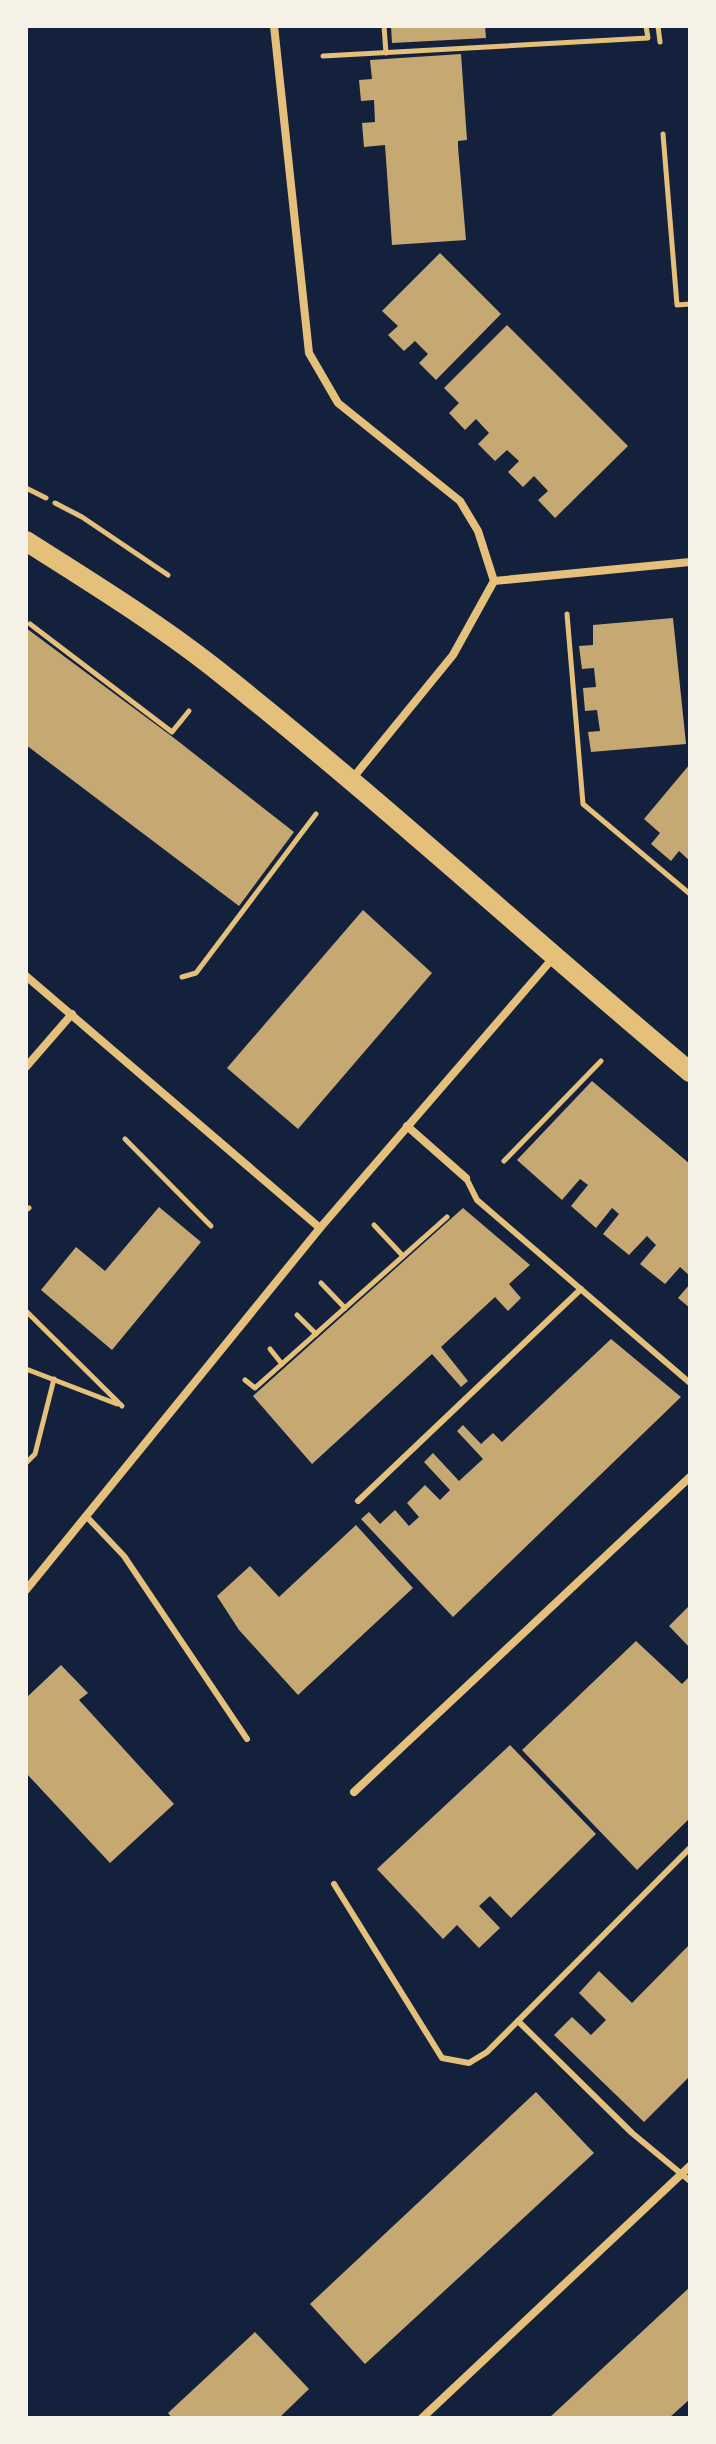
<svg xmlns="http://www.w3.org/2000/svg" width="716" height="2444" viewBox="0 0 716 2444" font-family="Spectral,serif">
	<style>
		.building { fill: #c6a872 }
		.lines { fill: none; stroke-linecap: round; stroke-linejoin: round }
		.path { stroke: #e5c07b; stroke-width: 5 }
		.service { stroke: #e5c07b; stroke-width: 6 }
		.minor { stroke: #e5c07b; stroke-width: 8 }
		.primary { stroke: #e5c07b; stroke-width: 20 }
	</style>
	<rect width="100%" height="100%" fill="#14213d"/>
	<g class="building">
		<polygon points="391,26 485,26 486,38 392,43"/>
		<polygon points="461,54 467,140 458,141 458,147 466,240 392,245 385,145 364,147 362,123 375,122 374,100 361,101 359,80 372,79 370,60"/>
		<polygon points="440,253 501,314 436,380 419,363 428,354 415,341 404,351 388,335 398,326 382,311"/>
		<polygon points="507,325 628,446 555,518 538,500 548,491 534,476 523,487 508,472 519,461 507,450 495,461 478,444 489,433 476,419 465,430 449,413 459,403 444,388"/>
		<polygon points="673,618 686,744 591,752 588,732 600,731 597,710 585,711 583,688 596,687 594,668 582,669 579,646 593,645 593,625"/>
		<polygon points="26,628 174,738 294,832 239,906 26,745"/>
		<polygon points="690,764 690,861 679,851 671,861 651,844 660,833 644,819"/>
		<polygon points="363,910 432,973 298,1129 227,1068"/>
		<polygon points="592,1081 690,1164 690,1276 680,1267 665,1284 640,1264 656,1245 647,1236 629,1255 603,1234 619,1214 612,1208 596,1228 571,1206 588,1185 580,1179 562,1200 517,1160"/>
		<polygon points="159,1207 201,1242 112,1350 41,1290 76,1247 105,1271"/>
		<polygon points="463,1208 530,1265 509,1284 521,1298 508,1311 495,1297 441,1347 468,1381 461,1387 432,1354 312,1464 253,1396"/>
		<polygon points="690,1284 690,1308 678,1298"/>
		<polygon points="611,1339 681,1397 453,1617 361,1519 369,1512 380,1524 395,1510 409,1526 419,1517 407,1503 425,1485 440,1500 450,1490 424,1462 433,1453 459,1481 483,1459 457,1431 463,1425 481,1444 493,1433 502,1442"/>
		<polygon points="356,1525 413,1588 298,1695 239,1630 217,1596 250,1566 279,1597"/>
		<polygon points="690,1605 690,1648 669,1626"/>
		<polygon points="636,1641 682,1684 690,1676 690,1818 637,1870 522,1750"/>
		<polygon points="61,1665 88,1693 79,1700 174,1804 110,1863 26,1773 26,1698"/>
		<polygon points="510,1745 596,1834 511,1918 490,1896 479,1906 500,1928 479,1948 457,1925 443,1939 377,1869"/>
		<polygon points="690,1944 690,2076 644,2122 554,2035 572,2017 591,2035 606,2020 579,1993 599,1971 632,2003"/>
		<polygon points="536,2092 594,2153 365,2364 310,2304"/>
		<polygon points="690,2287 690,2399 669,2418 549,2418"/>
		<polygon points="255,2332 309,2389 279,2418 172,2418 168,2413"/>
	</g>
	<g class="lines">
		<g class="path">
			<polyline points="384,26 386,53"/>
			<polyline points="658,26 660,42"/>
			<polyline points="323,56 648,38 646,26"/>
			<polyline points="663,134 677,305 690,304"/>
			<polyline points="26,488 46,498"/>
			<polyline points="55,503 82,517 168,575"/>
			<polyline points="567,614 583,804 690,894"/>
			<polyline points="30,624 172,732 189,711"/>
			<polyline points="182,977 196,973 316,814"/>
			<polyline points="125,1139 211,1226"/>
			<polyline points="504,1161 601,1061"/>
			<polyline points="26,1210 29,1208"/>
			<polyline points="374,1225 403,1256"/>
			<polyline points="321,1283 345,1308"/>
			<polyline points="26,1311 122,1406"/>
			<polyline points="297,1315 316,1334"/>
			<polyline points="270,1349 282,1364"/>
			<polyline points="26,1369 117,1404"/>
			<polyline points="245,1380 255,1388 447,1217"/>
			<polyline points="26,1463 35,1454 54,1379"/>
		</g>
		<g class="service">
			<polyline points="466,1178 477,1200 690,1383"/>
			<polyline points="358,1501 581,1289"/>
			<polyline points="87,1517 124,1556 247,1739"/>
			<polyline points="334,1884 442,2058 469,2063 487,2052 690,1848"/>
			<polyline points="518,2021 632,2133 690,2181"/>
		</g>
		<g class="minor">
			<polyline points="274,26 309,353 338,403 460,501 478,531 494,581 453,655 352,779"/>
			<polyline points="494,581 690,562"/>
			<polyline points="26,976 320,1228"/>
			<polyline points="26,1067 72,1014"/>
			<polyline points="407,1126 466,1178"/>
			<polyline points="26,1590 320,1228 553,958"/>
			<polyline points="354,1792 690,1477"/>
			<polyline points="422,2418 690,2166"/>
		</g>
		<path class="primary" d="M26 541C89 581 154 621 213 667 376 796 530 938 690 1072"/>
	</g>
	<rect width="716" height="2444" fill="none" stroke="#f6f1e7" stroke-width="56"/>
</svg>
